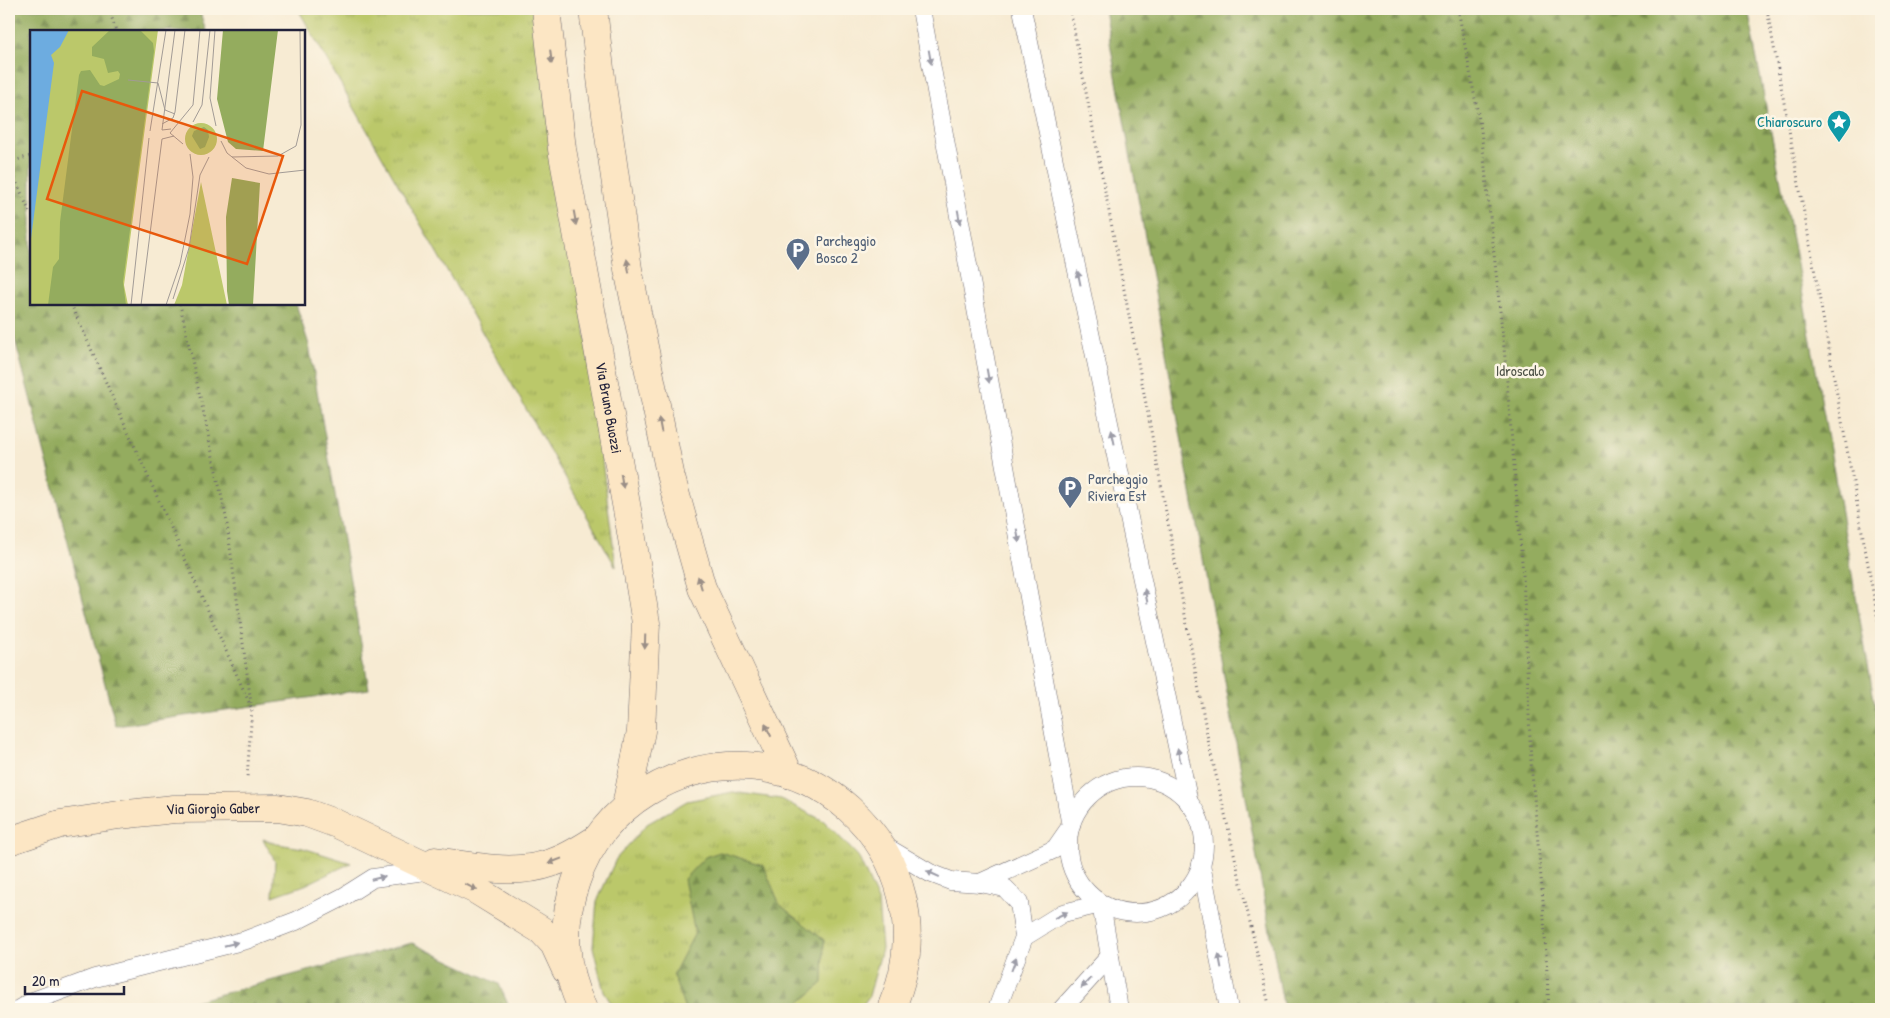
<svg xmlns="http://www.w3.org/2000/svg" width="1890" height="1018" viewBox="0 0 1890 1018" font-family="'Patrick Hand',sans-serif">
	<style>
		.grass { fill: url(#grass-tufts); stroke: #6e7552 }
		.forest { fill: url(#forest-firs); stroke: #5b674c }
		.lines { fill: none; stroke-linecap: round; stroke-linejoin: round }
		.lane-casing { stroke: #6d6870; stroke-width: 19 }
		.secondary-casing { stroke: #6d6870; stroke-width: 29 }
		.path { stroke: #6d6870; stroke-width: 3; stroke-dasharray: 1 4; stroke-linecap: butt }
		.lane { stroke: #fff; stroke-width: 18 }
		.secondary { stroke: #fce6c4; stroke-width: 28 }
		.oneway { fill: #9a8e86 }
		.oneway2 { fill: #9c9ca7 }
		.labels { text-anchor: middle; stroke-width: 5; stroke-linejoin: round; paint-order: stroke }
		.culture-label { font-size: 15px; fill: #0d838f; stroke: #fcf5e5; text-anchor: end }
		.service-label { font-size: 15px; fill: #4e5e75; stroke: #fcf5e5; text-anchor: start }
		.park-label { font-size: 15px; fill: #505449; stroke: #fcf5e5 }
		.street-label { font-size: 15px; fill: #22223b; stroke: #fcf5e5 }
		.inset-road { fill: none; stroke: #a29b96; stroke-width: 1 }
		.view { fill: #e8590c; fill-opacity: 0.15; stroke: #e8590c; stroke-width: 2.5 }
		.inset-edge { fill: none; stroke: #22223b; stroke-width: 2.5 }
	</style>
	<defs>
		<pattern id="grass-tufts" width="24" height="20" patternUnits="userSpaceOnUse" patternTransform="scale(1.25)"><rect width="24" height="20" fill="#bbc86a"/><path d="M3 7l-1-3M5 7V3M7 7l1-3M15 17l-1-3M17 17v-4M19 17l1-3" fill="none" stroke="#a0ac5d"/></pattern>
		<pattern id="forest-firs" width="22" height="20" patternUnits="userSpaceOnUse" patternTransform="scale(1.25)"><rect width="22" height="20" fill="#94ac5e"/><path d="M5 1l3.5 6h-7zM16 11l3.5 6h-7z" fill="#788c4f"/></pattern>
	</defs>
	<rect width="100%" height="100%" fill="#fcf5e5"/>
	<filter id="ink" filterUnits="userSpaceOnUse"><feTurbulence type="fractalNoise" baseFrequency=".02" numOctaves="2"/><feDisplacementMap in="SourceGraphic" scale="10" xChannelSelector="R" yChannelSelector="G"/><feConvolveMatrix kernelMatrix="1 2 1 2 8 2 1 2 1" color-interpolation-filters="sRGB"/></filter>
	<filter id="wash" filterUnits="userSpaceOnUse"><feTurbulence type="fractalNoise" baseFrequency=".0096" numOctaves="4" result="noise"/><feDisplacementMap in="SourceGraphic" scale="20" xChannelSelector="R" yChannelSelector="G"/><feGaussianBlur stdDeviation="1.12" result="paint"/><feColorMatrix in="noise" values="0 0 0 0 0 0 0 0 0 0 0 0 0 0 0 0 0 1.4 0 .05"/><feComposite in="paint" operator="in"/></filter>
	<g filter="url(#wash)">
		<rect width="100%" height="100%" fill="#f7ebd3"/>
		<g class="grass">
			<polygon points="298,9 543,9 616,567"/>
			<polygon points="733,792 781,799 824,821 858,856 878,901 882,949 869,996 860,1009 615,1009 604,992 593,947 597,901 616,859 647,824 687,801"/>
			<polygon points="263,839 277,844 303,848 351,863 305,885 273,896 275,861"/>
		</g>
		<g class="forest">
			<polygon points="9,9 199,9 206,31 31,31 31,304 296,304 309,345 369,689 116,726 9,317"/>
			<polygon points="1104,9 1747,9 1801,285 1881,739 1881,1009 1284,1009"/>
			<polygon points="720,852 763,865 780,905 824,940 823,983 792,1009 685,1009 673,975 695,933 684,879 705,857"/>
			<polygon points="412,943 499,984 510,1009 181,1009 180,1005"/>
		</g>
	</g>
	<g filter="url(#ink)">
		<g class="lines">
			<defs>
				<g id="lane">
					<polyline points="921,9 1071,826 1055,849 980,883"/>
					<polyline points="1022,9 1189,803"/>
					<circle cx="1136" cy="845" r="68"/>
					<polyline points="881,844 930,873 951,881 980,883 1005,888 1019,903 1024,937 997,1009"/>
					<polyline points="1201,864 1229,1009"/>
					<polyline points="1024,937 1063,913 1101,904 1119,1009"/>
					<polyline points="19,1009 33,1001 95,978 246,940 296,921 343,897 373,878 433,870"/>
					<polyline points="1062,1009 1110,956"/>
				</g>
				<g id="secondary">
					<path id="s1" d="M546 9 562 149 630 526 646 623 641 731 626 806"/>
					<polyline points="593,9 602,86 628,269 671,478 702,588 789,774"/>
					<path id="s2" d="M9 841 60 824 119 815 174 809 278 808 307 813 337 824 476 890 541 930 554 944 566 970"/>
					<path d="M435 861C472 866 514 876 551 863 567 858 581 849 595 840"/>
					<path d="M583 1009C563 970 561 922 576 881 588 844 614 812 647 792 793 704 959 853 891 1009"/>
				</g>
			</defs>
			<use href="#lane" class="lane-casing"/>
			<use href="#secondary" class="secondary-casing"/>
			<g class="path">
				<polyline points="109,9 116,31"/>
				<polyline points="1070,9 1147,409 1209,745 1270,1009"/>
				<polyline points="1458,9 1481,130 1505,358 1523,574 1531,762 1543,901 1549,1009"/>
				<polyline points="1767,9 1881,636"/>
				<polyline points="9,162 31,156"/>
				<polyline points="9,165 31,215"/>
				<polyline points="71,304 252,709 247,778"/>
				<polyline points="180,304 226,517 251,703"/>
			</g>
			<use href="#lane" class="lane"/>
			<use href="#secondary" class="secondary"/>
		</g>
		<defs><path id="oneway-solid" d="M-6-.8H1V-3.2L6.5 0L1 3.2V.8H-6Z" transform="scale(1.25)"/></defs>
		<g class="oneway">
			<use href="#oneway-solid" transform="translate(551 57) rotate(83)"/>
			<use href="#oneway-solid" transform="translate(575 218) rotate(80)"/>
			<use href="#oneway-solid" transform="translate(628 266) rotate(-99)"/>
			<use href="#oneway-solid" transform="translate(660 425) rotate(-101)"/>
			<use href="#oneway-solid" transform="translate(622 481) rotate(80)"/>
			<use href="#oneway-solid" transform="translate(700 583) rotate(-107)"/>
			<use href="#oneway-solid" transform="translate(645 642) rotate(92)"/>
			<use href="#oneway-solid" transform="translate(768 730) rotate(-116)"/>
			<use href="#oneway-solid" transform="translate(555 861) rotate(159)"/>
			<use href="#oneway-solid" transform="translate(471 887) rotate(27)"/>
		</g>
		<g class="oneway2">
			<use href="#oneway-solid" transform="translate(930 57) rotate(80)"/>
			<use href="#oneway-solid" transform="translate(959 217) rotate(80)"/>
			<use href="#oneway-solid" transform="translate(1079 278) rotate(-102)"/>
			<use href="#oneway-solid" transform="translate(988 376) rotate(80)"/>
			<use href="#oneway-solid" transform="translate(1113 437) rotate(-102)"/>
			<use href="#oneway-solid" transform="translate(1018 536) rotate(80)"/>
			<use href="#oneway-solid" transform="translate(1146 596) rotate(-102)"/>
			<use href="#oneway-solid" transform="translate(1179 755) rotate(-102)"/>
			<use href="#oneway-solid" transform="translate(933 874) rotate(-155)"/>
			<use href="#oneway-solid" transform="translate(378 878) rotate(-13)"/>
			<use href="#oneway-solid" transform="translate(1061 915) rotate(-25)"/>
			<use href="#oneway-solid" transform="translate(231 944) rotate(-14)"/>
			<use href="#oneway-solid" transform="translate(1220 961) rotate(-101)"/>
			<use href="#oneway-solid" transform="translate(1014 964) rotate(-69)"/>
			<use href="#oneway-solid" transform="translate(1086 983) rotate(132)"/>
		</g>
	</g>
	<defs>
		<symbol id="sight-pin" viewBox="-11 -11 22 30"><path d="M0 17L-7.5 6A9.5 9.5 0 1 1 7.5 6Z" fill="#0f9aa8" stroke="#fcf5e5"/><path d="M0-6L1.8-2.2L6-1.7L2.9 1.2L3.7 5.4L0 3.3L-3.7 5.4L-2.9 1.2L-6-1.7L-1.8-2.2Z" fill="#fff"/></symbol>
		<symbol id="parking-pin" viewBox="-11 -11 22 30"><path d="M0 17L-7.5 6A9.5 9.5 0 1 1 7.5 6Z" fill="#5c6f8a" stroke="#fcf5e5"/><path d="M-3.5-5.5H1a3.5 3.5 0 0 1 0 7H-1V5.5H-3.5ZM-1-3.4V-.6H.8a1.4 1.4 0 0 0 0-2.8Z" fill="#fff"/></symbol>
	</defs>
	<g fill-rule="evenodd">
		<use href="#sight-pin" x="1825" y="108" width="28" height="38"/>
		<use href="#parking-pin" x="784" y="236" width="28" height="38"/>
		<use href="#parking-pin" x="1056" y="474" width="28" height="38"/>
	</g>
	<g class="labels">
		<g class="culture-label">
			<text x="1822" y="127">Chiaroscuro</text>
		</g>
		<g class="service-label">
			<text x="816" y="246">Parcheggio<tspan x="816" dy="17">Bosco 2</tspan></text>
			<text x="1088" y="484">Parcheggio<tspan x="1088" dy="17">Riviera Est</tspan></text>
		</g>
		<g class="park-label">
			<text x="1520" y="376">Idroscalo</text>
		</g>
		<g class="street-label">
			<text dy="5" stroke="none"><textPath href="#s1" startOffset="404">Via Bruno Buozzi</textPath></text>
			<text dy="5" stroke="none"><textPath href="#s2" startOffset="208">Via Giorgio Gaber</textPath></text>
		</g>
	</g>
	<g transform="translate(30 30)">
		<rect width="275" height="275" fill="#f7ebd3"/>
		<path d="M0 0H128L94 255 98 275H0ZM155 109a16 16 0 1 1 32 0a16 16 0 1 1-32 0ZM171 152 197 275H144L152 255Z" fill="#bbc86a"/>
		<path d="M80 0H110L123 13 124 21 93 252 96 275H18L23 237 29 229 30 192 49 45 51 41 60 40 70 55 74 56 89 49 90 44 88 41 78 43 74 29 62 26V17ZM193 0H248L233 121 206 119 198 112 187 69ZM174 97 178 100 179 107 175 117 170 119 162 106 164 101ZM202 148 230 153 223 275H199L197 261 196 187Z" fill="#94ac5e"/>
		<path d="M0 0H39L30 17 21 25 24 33 0 216Z" fill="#6dace0"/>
		<path class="inset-road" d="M185 0 180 68 186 96M98 50 128 53 135 80 145 84M163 92 172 75 180 0M132 94 143 88 145 82 155 0M141 99 132 100 145 0M120 101 136 0M191 111 197 123 216 138 239 144 275 140M153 114 140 103 163 75 170 0M202 127 248 126 266 116 271 95 270 0M143 269 159 218 170 145 179 127M101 275 119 108M111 275 132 109 144 106M136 275 150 234 160 184 163 147 160 124"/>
		<path class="view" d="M52 61 253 126 217 234 17 169Z"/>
		<rect width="275" height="275" class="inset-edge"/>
	</g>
	<rect width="1890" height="1018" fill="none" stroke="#fcf5e5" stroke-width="30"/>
	<path d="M25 986v8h99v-8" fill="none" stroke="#22223b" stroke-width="2.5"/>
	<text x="32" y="986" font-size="15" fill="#22223b" stroke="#fcf5e5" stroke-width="4" paint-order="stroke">20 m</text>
</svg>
